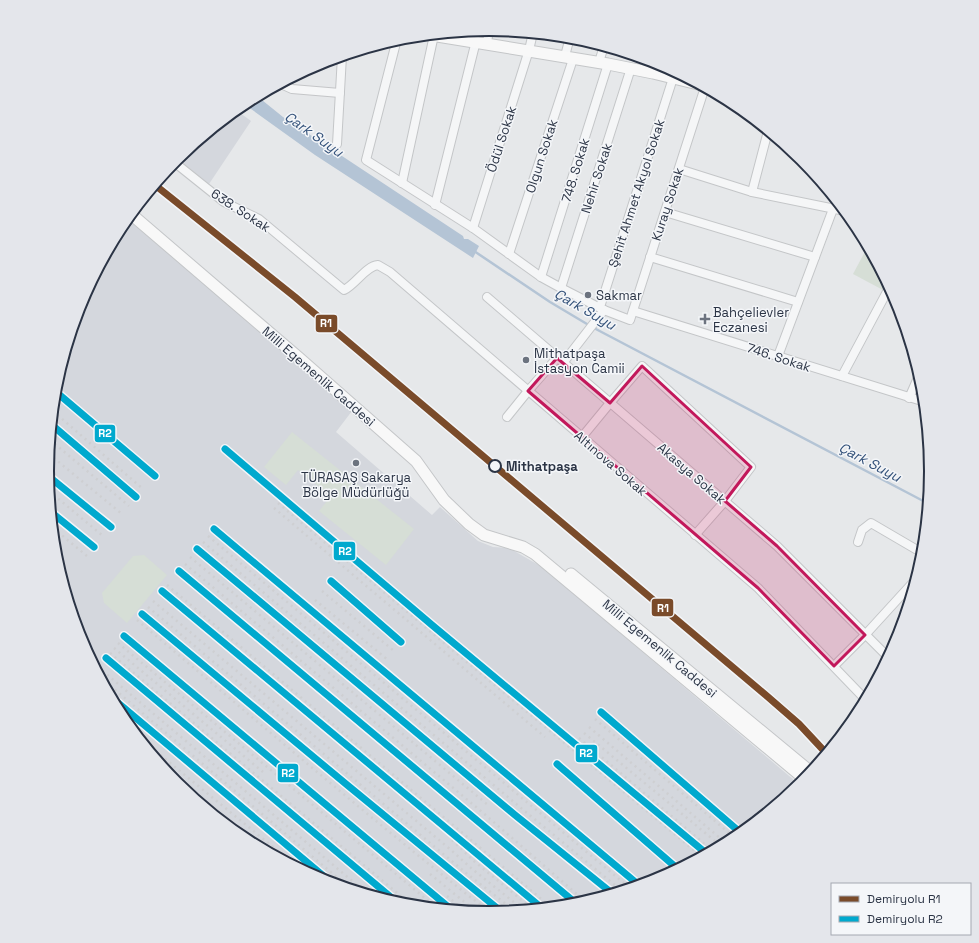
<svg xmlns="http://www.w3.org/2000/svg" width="979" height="943" viewBox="0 0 979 943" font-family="'Space Grotesk',sans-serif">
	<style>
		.built { fill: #d4d7dd }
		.green { fill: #d6ded6 }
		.water { fill: #b4c4d5 }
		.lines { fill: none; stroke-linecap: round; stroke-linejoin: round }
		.stream { stroke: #b4c4d5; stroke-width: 2.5 }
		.street-casing { stroke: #c4c6c8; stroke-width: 10 }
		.secondary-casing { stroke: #c4c6c8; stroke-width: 13 }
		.street { stroke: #f5f6f7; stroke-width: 8 }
		.secondary { stroke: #f8f8f8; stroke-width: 11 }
		.rail { stroke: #cecfd2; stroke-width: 2.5; stroke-dasharray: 2 4; stroke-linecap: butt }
		.rail-1-casing { stroke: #f4f6f9; stroke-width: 10 }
		.rail-2-casing { stroke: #f4f6f9; stroke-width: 10 }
		.rail-1 { stroke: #7a4b2a; stroke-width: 7 }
		.rail-2 { stroke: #00a9ce; stroke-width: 7 }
		.marked { fill: #c2185b; fill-opacity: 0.2; stroke: #c2185b; stroke-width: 3; stroke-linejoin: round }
		.poi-dot { fill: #6c737f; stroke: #f4f6f9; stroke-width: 1.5 }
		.stop-dot { fill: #f4f6f9; stroke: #2b3445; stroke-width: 2 }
		.labels { text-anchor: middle; stroke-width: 3; stroke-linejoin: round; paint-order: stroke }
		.street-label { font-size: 13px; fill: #2b3445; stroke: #f4f6f9 }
		.poi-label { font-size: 13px; fill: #2b3445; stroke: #f4f6f9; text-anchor: start }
		.stop-label { font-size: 13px; font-weight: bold; fill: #2b3445; stroke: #f4f6f9; text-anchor: start }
		.water-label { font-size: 14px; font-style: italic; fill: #34527a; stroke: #f4f6f9 }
		.rim { fill: none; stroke: #2b3445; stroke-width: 2 }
		.line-badge { stroke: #f4f6f9; stroke-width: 1.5 }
		.badge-label { font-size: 11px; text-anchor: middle; font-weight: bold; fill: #fff }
	</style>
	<rect width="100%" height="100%" fill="#e6e8ea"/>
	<g class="built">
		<polygon points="236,110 251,121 209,184 177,158"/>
		<polygon points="127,219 289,356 352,411 336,432 432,515 440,507 478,541 493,547 509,548 542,567 801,786 735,840 659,880 576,906 489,914 403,905 320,880 243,839 176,784 121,717 81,641 55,558 47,471 56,385 81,302 122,225"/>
	</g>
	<g class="green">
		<polygon points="868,246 887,282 883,290 853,274"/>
		<polygon points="292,432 414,529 386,565 319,511 331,496 298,470 286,485 264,467"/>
		<polygon points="144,555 167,575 127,623 104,603 102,593 133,556"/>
	</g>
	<polygon class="water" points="257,96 283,117 463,236 464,239 468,239 479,246 473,258 315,155 244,104"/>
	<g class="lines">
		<polyline class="stream" points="474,251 550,302 592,327 929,504"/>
		<defs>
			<g id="street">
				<polyline points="397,39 366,160 473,228 541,277 561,288 604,310 630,320 705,87"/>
				<polyline points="487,43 489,29"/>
				<polyline points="565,56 570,37"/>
				<polyline points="599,62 604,46"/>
				<polyline points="653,73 657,62"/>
				<polyline points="281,84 292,89 340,93"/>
				<polyline points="337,144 342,56"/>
				<path d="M174 162 224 202 259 219 344 290C356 284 366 266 378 265L390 272 758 588 866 700"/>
				<polyline points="679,169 752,192 845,211"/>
				<polyline points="402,183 434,35"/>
				<polyline points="752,192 768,131"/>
				<polyline points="435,205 476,41"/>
				<polyline points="665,212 815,257"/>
				<polyline points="473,228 529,50 533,33"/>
				<polyline points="509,254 573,59"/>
				<polyline points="650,257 798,302"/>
				<polyline points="541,277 608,64"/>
				<polyline points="561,288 631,68"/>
				<polyline points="487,297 777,546 889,658"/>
				<polyline points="600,307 673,78"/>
				<polyline points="633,311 925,402"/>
				<polyline points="778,356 833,209"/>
				<polyline points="563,363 604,310"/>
				<polyline points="842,376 890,286"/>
				<polyline points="909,398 920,373"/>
				<polyline points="507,417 528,391 557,358"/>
				<polyline points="582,437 610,403 642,366 751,467 725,501 695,535"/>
				<polyline points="858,542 862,530 871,523 924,554"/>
				<polyline points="834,666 865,635 918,577"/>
			</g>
			<g id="secondary">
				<polyline points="431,35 608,64 653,73 698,84"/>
				<polyline points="131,214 299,358 416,461 444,500 469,524 484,535 523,547 535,554 806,780"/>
				<polyline points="571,574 812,773"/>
			</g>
		</defs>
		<use href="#street" class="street-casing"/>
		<use href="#secondary" class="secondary-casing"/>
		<use href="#street" class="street"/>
		<use href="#secondary" class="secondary"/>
		<g class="rail">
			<polyline points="55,391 155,476"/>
			<polyline points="53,411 143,489"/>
			<polyline points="52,425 136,497"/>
			<polyline points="50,440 129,506"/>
			<polyline points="225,449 432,625 707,854"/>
			<polyline points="49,454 122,514"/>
			<polyline points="47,475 111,527"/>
			<polyline points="49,491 103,536"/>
			<polyline points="278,503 451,649 702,857"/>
			<polyline points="274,508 545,737"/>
			<polyline points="51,512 94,547"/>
			<polyline points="53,528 87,556"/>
			<polyline points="214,529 640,886"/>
			<polyline points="208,536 631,889"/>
			<polyline points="203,542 521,808 622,891"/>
			<polyline points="197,549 515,815 613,894"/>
			<polyline points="190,557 488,805"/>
			<polyline points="185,564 482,812 586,902"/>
			<polyline points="179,571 578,905"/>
			<polyline points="331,581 401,642"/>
			<polyline points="167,585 552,908"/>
			<polyline points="162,591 543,909"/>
			<polyline points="322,591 394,651"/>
			<polyline points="315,600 388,660"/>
			<polyline points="153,601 451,850 471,868 525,911"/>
			<polyline points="148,607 466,873 515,911"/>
			<polyline points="142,614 346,784 503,913"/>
			<path d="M137 620C255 719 371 820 492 914"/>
			<polyline points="124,636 452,910"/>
			<polyline points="118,643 438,909"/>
			<polyline points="114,648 263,772"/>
			<polyline points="110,653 414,907"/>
			<polyline points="106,658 399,904"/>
			<polyline points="98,667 370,896"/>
			<polyline points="101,678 352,890"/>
			<polyline points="111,697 333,884"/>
			<polyline points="601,712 742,834"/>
			<polyline points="595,719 736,839"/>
			<polyline points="589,727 727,844"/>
			<polyline points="584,733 721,846"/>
			<polyline points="137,736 300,869"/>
			<polyline points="579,738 713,851"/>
			<polyline points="557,764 679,870"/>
			<polyline points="452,840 475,862 534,910"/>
			<polyline points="430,874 478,913"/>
			<polyline points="447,896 466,912"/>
		</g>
		<defs>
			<polyline id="rail-1" points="155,185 295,297 768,697 799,724 827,754"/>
			<g id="rail-2">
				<polyline points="55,391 155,476"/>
				<polyline points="52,425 136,497"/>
				<polyline points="225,449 432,625 707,854"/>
				<polyline points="47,475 111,527"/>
				<polyline points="51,512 94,547"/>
				<polyline points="214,529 640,886"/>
				<polyline points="197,549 515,815 613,894"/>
				<polyline points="179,571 578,905"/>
				<polyline points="331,581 401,642"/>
				<polyline points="162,591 543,909"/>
				<polyline points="142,614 346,784 503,913"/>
				<polyline points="124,636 452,910"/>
				<polyline points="106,658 399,904"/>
				<polyline points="111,697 333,884"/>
				<polyline points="601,712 742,834"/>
				<polyline points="557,764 679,870"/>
			</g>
		</defs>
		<use href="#rail-1" class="rail-1-casing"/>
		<use href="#rail-2" class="rail-2-casing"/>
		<use href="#rail-1" class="rail-1"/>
		<use href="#rail-2" class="rail-2"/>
	</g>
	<path class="marked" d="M557 358 610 403 642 366 751 467 725 501 777 546 865 635 834 666 758 588 528 391Z"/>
	<g class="poi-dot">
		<circle cx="588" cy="295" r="4"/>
		<path d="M703 313h4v4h4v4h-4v4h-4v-4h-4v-4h4z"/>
		<circle cx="526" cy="360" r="4"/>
		<circle cx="356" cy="463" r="4"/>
	</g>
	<circle class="stop-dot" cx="495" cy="466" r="6"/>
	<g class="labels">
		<g class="street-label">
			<text transform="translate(501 139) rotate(-72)" y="5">Ödül Sokak</text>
			<text transform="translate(541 156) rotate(-72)" y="5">Olgun Sokak</text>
			<text transform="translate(575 170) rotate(-73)" y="5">748. Sokak</text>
			<text transform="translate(596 178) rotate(-72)" y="5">Nehir Sokak</text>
			<text transform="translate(636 193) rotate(-72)" y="5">Şehit Ahmet Akyol Sokak</text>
			<text transform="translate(667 204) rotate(-72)" y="5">Kuray Sokak</text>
			<text transform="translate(241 210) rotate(33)" y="5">638. Sokak</text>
			<text transform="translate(779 357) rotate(18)" y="5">746. Sokak</text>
			<text transform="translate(319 376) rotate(41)" y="5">Milli Egemenlik Caddesi</text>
			<text transform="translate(611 463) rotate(41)" y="5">Altınova Sokak</text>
			<text transform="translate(692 473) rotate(41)" y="5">Akasya Sokak</text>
			<text transform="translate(660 648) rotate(40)" y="5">Milli Egemenlik Caddesi</text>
		</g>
		<g class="poi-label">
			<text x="596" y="300">Sakmar</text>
			<text x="713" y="317">Bahçelievler<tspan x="713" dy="15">Eczanesi</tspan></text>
			<text x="534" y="358">Mithatpaşa<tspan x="534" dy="15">İstasyon Camii</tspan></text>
			<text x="356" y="482" text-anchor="middle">TÜRASAŞ Sakarya<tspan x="356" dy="15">Bölge Müdürlüğü</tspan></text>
		</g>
		<g class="stop-label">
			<text x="506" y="471">Mithatpaşa</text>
		</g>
		<g class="water-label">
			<text transform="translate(314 134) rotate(35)" y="5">Çark Suyu</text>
			<text transform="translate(585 309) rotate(30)" y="5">Çark Suyu</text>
			<text transform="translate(870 462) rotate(28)" y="5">Çark Suyu</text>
		</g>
	</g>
	<path d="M0 0H979V943H0ZM54 471a435 435 0 1 1 870 0a435 435 0 1 1-870 0Z" fill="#e4e6eb" fill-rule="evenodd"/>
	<path class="rim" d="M54 471a435 435 0 1 1 870 0a435 435 0 1 1-870 0Z"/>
	<g class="line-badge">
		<rect x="315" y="314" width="23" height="19" rx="4" fill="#7a4b2a"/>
		<rect x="94" y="424" width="22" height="19" rx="4" fill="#00a9ce"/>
		<rect x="333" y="541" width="23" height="20" rx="4" fill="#00a9ce"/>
		<rect x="651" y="598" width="23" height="19" rx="4" fill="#7a4b2a"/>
		<rect x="575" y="744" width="23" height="19" rx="4" fill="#00a9ce"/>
		<rect x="277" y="763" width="22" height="20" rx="4" fill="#00a9ce"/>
	</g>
	<g class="badge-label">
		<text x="326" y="327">R1</text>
		<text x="105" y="437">R2</text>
		<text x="345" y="555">R2</text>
		<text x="663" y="612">R1</text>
		<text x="586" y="757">R2</text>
		<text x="288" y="777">R2</text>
	</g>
	<rect x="831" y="883" width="140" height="52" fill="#f4f6f9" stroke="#a4a8b1"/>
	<rect x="839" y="896" width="20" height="6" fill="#7a4b2a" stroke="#a4a8b1"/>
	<text x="867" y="903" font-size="12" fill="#2b3445">Demiryolu R1</text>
	<rect x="839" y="916" width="20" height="6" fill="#00a9ce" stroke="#a4a8b1"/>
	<text x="867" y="923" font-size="12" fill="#2b3445">Demiryolu R2</text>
</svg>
